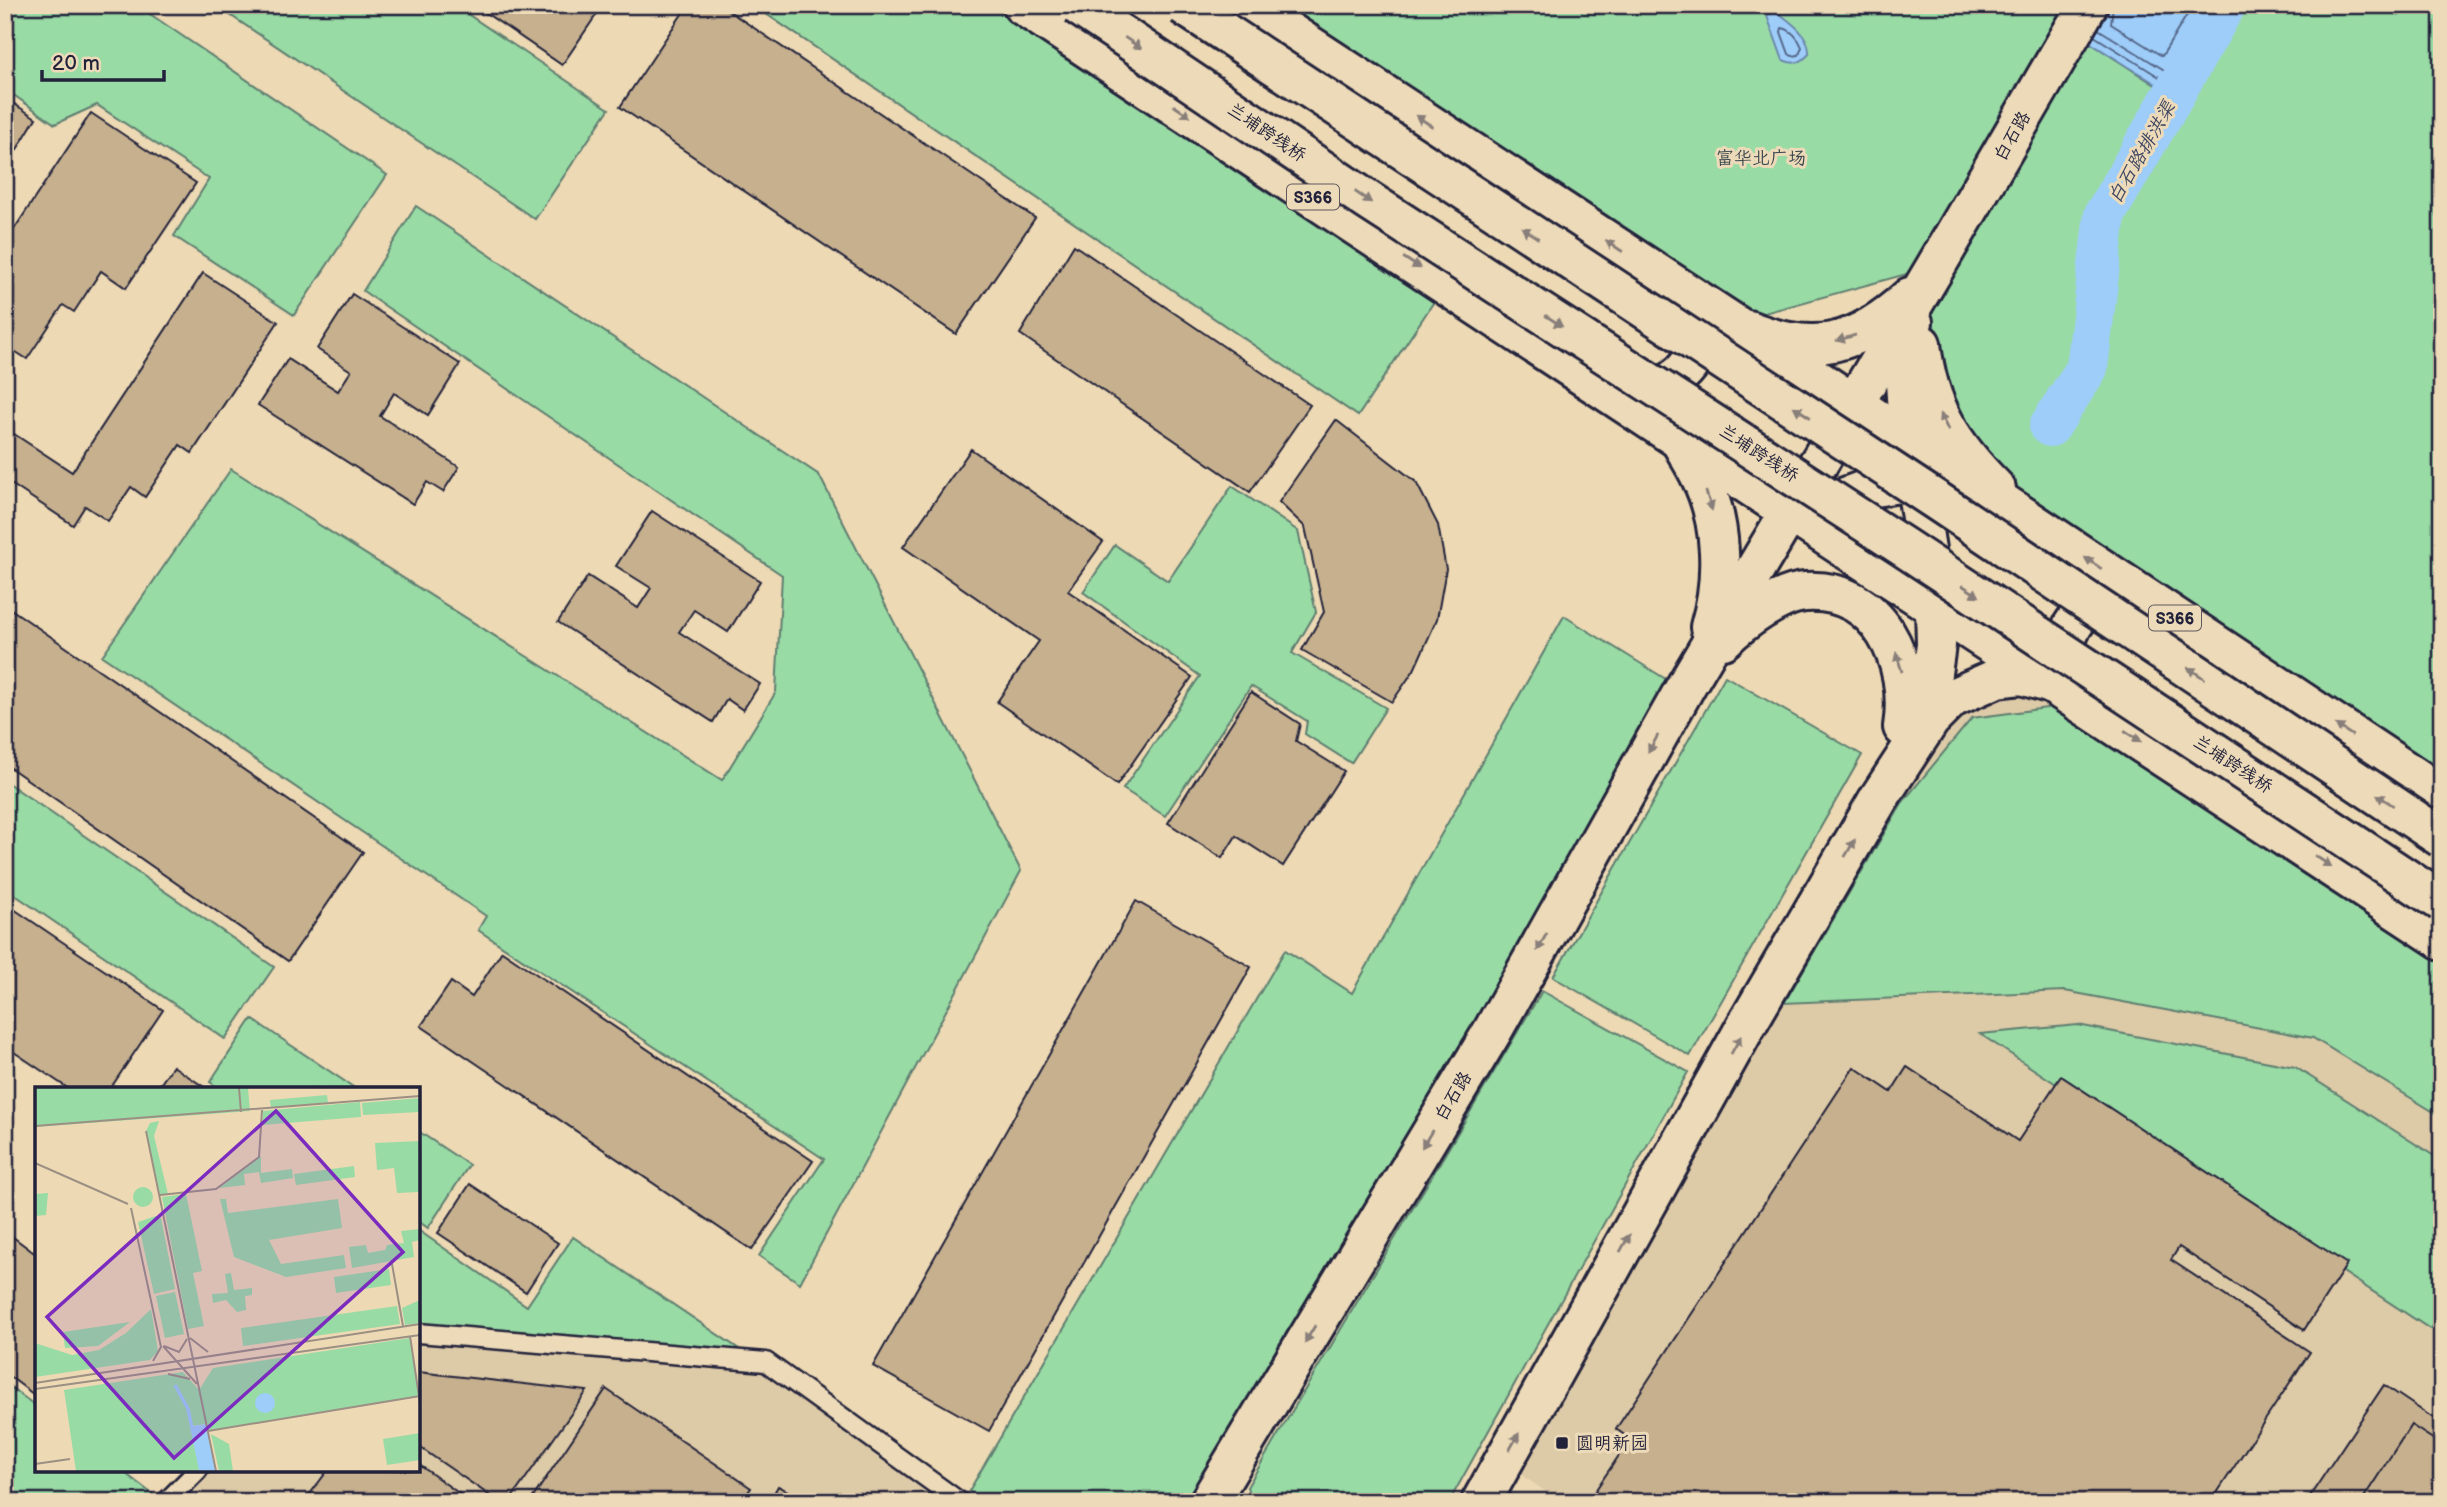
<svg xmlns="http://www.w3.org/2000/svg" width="2447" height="1507" viewBox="0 0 2447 1507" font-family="'Balsamiq Sans','LXGW WenKai TC',sans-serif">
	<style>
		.built { fill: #ddcaa7 }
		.green { fill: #99dba5; stroke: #5e7e70; stroke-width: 2 }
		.water { fill: #9ecdf9; stroke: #6c89ad; stroke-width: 2 }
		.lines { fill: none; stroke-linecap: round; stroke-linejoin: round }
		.shore { stroke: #546687; stroke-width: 2 }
		.canal { stroke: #9ecdf9; stroke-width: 42 }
		.building { fill: #c6b08e; stroke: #22223b; stroke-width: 2 }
		.lane-casing { stroke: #22223b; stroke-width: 23 }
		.secondary-casing { stroke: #22223b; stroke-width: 44 }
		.primary-casing { stroke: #22223b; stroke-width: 44 }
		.lane { stroke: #eddab8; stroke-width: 18 }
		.secondary { stroke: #eddab8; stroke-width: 38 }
		.primary { stroke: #eddab8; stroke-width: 38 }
		.primary-bridge-casing { stroke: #22223b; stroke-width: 44; stroke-linecap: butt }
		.primary-bridge { stroke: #eddab8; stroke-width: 38 }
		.oneway { fill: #887e7a }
		.poi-dot { fill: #22223b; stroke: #eddab8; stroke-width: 2.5 }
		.labels { text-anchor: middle; stroke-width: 6; stroke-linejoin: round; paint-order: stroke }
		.shield { fill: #eddab8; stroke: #5f5960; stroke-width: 2 }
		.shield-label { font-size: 16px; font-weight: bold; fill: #22223b }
		.street-label { font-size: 18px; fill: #22223b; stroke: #eddab8 }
		.park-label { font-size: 18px; fill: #3a4750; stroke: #eddab8 }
		.poi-label { font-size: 18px; fill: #22223b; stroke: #eddab8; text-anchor: start }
		.water-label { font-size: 19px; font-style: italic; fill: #3b4461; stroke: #eddab8 }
		.inset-river { fill: none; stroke: #9ecdf9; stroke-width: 3.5 }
		.inset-road { fill: none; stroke: #9c9084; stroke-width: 2 }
		.view { fill: #7b2cbf; fill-opacity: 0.15; stroke: #7b2cbf; stroke-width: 3.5 }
		.inset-edge { fill: none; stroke: #22223b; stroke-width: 3.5 }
	</style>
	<rect width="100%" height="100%" fill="#edd9b4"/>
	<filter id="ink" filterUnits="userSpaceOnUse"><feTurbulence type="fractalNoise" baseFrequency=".0143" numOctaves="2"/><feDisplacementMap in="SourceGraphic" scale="14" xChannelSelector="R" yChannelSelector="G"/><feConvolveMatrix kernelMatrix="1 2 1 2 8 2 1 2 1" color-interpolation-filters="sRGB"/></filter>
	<g filter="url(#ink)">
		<g class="built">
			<polygon points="2022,676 2442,940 2442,1502 1561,1502 1504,1463 1931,720"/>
			<polygon points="418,1334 766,1362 960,1502 166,1502 197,1470 418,1470"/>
		</g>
		<g class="green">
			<polygon points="5,5 134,5 150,14 387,175 294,315 174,236 209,179 97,105 55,124 5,89"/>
			<polygon points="215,5 454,5 609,109 535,219"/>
			<polygon points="753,5 1008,5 1439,294 1358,416"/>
			<polygon points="1252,5 2086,5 1936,266 1735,321"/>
			<polygon points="2227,5 2442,5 2442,792 1934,457 1922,333 1937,267 2075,33 2174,97"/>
			<polygon points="416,206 819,475 1021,871 800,1283 759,1256 824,1159 478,930 486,916 102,656 231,469 722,780 776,692 782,575 363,291"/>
			<polygon points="1232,486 1298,531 1316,612 1292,653 1386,708 1351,763 1305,734 1307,721 1251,686 1165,816 1123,789 1200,676 1083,592 1115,545 1168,581"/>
			<polygon points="1564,616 1677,686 1194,1502 984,1502 969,1491 1285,950 1352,993"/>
			<polygon points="1725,676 1862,755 1690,1056 1553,977"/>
			<polygon points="2062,706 2442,956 2442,1117 2313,1038 2065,991 1784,1003 1902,803 1972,718"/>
			<polygon points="5,781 274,967 225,1039 5,888"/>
			<polygon points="1542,991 1688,1072 1449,1502 1253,1502 1247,1487"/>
			<polygon points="252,1019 356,1089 220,1089 210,1082"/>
			<polygon points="2078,1025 2295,1067 2442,1161 2442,1311 2430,1329 1980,1034"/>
			<polygon points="418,1131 469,1165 428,1228 418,1221"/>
			<polygon points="418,1230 527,1306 573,1237 742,1351 418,1325"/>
			<polygon points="5,1383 37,1407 37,1470 121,1470 155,1496 149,1502 5,1502"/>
		</g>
		<g class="water">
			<polygon points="2088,5 2223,5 2172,94 2073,32"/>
			<path d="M1774 9C1789 22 1810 33 1809 54 1801 63 1794 65 1783 60L1767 16Z"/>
		</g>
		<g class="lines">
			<g class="shore">
				<polyline points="2113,5 2111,24 2162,56 2193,5"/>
				<path d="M1782 28C1791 29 1799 39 1802 47L1799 55 1792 56 1789 54 1781 32Z"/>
				<polyline points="2098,29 2166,71 2205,5"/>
				<polyline points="2094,36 2169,83 2215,5"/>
			</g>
			<polyline class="canal" points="2050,426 2087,368 2105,214 2225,5"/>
		</g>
		<g class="building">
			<polygon points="474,5 603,5 562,65"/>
			<polygon points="688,5 720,5 1035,218 956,334 620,107"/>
			<polygon points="5,98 36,118 5,169"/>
			<polygon points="91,113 196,183 126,288 101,271 74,312 63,305 27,359 5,345 5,243"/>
			<polygon points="1074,245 1310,405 1250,492 1020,334"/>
			<polygon points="203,273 278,322 192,453 180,445 145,497 131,487 108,521 85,506 73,525 5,480 5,428 72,472"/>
			<polygon points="352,294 460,364 428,415 394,393 380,416 459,467 443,492 427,482 413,504 258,405 288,359 338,391 351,371 317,349"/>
			<polygon points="1336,420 1416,482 1438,525 1446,569 1437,619 1414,670 1392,702 1302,650 1324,612 1305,527 1279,502"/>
			<polygon points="971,449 1103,542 1068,591 1192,677 1117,785 997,702 1039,641 903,547"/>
			<polygon points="652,511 760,581 728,632 694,610 679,632 760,684 743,710 727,699 713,722 558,622 588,576 638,608 651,588 616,566"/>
			<polygon points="5,605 363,852 288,961 5,764"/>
			<polygon points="1251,692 1300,724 1296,741 1344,771 1283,866 1236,836 1222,858 1168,823"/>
			<polygon points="1136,901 1251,967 989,1431 873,1366"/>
			<polygon points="5,903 163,1010 110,1089 69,1089 5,1046"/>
			<polygon points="502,951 813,1161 752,1250 421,1026 451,982 472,997"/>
			<polygon points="173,1066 207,1089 157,1089"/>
			<polygon points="1854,1067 1891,1092 1907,1067 2018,1141 2061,1076 2347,1264 2304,1330 2179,1247 2171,1260 2310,1352 2211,1502 1604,1502 1593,1494 1630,1439 1616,1429"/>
			<polygon points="470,1184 558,1243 526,1292 438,1233"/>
			<polygon points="5,1231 37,1255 37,1397 5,1373"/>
			<polygon points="418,1372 587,1391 509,1502 499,1502 418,1446"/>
			<polygon points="2384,1385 2442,1424 2442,1502 2306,1502"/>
			<polygon points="606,1389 751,1488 741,1502 530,1502"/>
			<polygon points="2411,1425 2442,1445 2442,1502 2361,1502"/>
			<polygon points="418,1464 471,1502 304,1502 328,1470 418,1470"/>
			<polygon points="778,1486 808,1502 769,1502"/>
		</g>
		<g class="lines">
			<defs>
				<g id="lane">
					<polyline points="418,1333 766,1362 960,1502"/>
					<polyline points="166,1502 198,1470"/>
				</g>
				<g id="secondary">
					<path d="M1748 330C1816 357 1857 345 1910 297"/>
					<path d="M1921 344C1928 407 1952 445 1996 489"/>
					<path d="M1680 440C1687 453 1695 465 1701 478 1723 523 1724 580 1710 627"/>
					<path d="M1809 518C1845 492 1886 480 1930 483"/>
					<path d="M1723 640C1741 622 1779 594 1805 592 1880 587 1913 663 1903 727"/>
					<polyline points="1913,731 1931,680 1936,645 1935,607 1909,441 1904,368 1907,338 1913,322"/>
					<polyline points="1209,1502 1492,1032 1687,684 1936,266 2088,5"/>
					<polyline points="1481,1502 1746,1026 1879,798 1930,720 1952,698 1997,678 2022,675 2055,685"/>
				</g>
				<g id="primary">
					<polyline points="1022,5 1680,440 2442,940"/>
					<polyline points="1248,5 1734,324 2442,795"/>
					<path d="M1629 395C1659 393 1696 374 1698 339 1698 330 1694 320 1691 312"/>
					<path d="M2072 684C2054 640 2074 602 2123 598"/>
				</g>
			</defs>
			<use href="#lane" class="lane-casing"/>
			<use href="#secondary" class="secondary-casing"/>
			<use href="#primary" class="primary-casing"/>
			<use href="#lane" class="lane"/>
			<use href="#secondary" class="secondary"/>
			<use href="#primary" class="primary"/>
			<defs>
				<g id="primary-bridge">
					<polyline points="1077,5 1367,200 1905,548 2442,902"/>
					<polyline points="1183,5 1937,501 2442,838"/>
				</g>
			</defs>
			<use href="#primary-bridge" class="primary-bridge-casing"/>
			<use href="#primary-bridge" class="primary-bridge"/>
		</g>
		<defs><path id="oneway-solid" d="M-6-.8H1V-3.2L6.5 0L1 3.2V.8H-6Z" transform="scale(1.75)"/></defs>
		<g class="oneway">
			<use href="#oneway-solid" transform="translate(1133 43) rotate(34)"/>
			<use href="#oneway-solid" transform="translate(1182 111) rotate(33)"/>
			<use href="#oneway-solid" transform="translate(1424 121) rotate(-147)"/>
			<use href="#oneway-solid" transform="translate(1363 197) rotate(34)"/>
			<use href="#oneway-solid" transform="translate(1530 233) rotate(-147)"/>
			<use href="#oneway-solid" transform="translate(1614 246) rotate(-147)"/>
			<use href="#oneway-solid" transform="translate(1412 263) rotate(33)"/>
			<use href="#oneway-solid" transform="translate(1554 321) rotate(33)"/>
			<use href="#oneway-solid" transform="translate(1846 338) rotate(163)"/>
			<use href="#oneway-solid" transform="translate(1802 412) rotate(-147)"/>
			<use href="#oneway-solid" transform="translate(1944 422) rotate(-116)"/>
			<use href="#oneway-solid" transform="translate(1709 501) rotate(72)"/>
			<use href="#oneway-solid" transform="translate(2093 563) rotate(-146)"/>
			<use href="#oneway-solid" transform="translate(1971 591) rotate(33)"/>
			<use href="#oneway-solid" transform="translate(1899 662) rotate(-107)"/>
			<use href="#oneway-solid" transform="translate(2196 673) rotate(-146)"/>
			<use href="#oneway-solid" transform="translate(2344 730) rotate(-146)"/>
			<use href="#oneway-solid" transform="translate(2133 736) rotate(33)"/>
			<use href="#oneway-solid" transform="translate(1653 744) rotate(119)"/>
			<use href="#oneway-solid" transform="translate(2385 800) rotate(-146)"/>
			<use href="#oneway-solid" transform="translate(1850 848) rotate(-60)"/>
			<use href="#oneway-solid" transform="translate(2323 861) rotate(33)"/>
			<use href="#oneway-solid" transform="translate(1542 942) rotate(119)"/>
			<use href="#oneway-solid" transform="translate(1736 1045) rotate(-61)"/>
			<use href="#oneway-solid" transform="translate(1427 1139) rotate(121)"/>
			<use href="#oneway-solid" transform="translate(1625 1243) rotate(-61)"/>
			<use href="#oneway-solid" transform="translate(1310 1334) rotate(121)"/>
			<use href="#oneway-solid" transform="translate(1514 1442) rotate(-61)"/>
		</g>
	</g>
	<rect class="poi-dot" x="1555" y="1436" width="14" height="14" rx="3.5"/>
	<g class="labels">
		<g class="shield">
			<rect x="1287" y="184.5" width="52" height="25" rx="5"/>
			<rect x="2149" y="605.5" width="52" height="25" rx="5"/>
		</g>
		<g class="shield-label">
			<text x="1313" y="203">S366</text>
			<text x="2175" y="624">S366</text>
		</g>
		<g class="street-label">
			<text transform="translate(1267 132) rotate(34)" y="6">兰埔跨线桥</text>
			<text transform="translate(2012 136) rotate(-60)" y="6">白石路</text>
			<text transform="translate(1759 453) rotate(33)" y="6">兰埔跨线桥</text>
			<text transform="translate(2233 764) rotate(33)" y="6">兰埔跨线桥</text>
			<text transform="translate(1453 1096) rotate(-59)" y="6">白石路</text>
		</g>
		<g class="park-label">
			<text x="1761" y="164">富华北广场</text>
		</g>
		<g class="poi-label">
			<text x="1576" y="1449">圆明新园</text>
		</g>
		<g class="water-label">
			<text transform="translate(2141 152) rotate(-60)" y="7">白石路排洪渠</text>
		</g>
	</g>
	<g transform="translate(35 1087)">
		<rect width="385" height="385" fill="#edd9b4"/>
		<path d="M0 1H213L215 24 0 40ZM292 8 293 16 236 21 235 13ZM385 11V25L328 28 327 16ZM325 15 326 30 227 38 228 24ZM124 34 119 49 133 107 125 108 111 44 115 36ZM385 54V105L362 106 359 81 342 83 340 56ZM226 69V86L257 82 258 91 226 96 224 85 209 87 210 98 184 101ZM319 79 320 90 261 98 259 87ZM98 110a10 10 0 1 1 20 0a10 10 0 1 1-20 0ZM13 106 11 128 0 129V107ZM151 107 167 184 158 186 169 239 153 242 127 110ZM185 112H191L193 126 303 112 307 141 234 153 246 177 309 168 311 181 251 190 199 170ZM121 129 126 131 140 202 119 207 103 135ZM385 142V153L377 155 379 170 317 181 314 160 331 158 333 166 350 163 352 158 369 156 366 144ZM354 182 356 198 301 206 299 190ZM196 186 199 203 217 201V208L210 209 211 223 202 225 191 213 178 216 177 207 193 206 190 187ZM140 205 149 247 130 251 121 209ZM385 213V236L370 238 367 221ZM362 219 365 237 208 259 206 241ZM116 222 123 264 115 273 0 290V256L37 268 64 263 91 246ZM95 235 63 259 30 261 28 245ZM375 251 384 309 173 344 171 337 156 339 166 384H41L29 303 148 285 164 303 178 281ZM385 346V373L352 378 348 352ZM176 347 194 357 198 384H184Z" fill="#99dba5"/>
		<path d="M220 316a10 10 0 1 1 20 0a10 10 0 1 1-20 0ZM171 337 181 384H166L157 339Z" fill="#9ecdf9"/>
		<path class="inset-river" d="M140 298 153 322 166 384"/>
		<path class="inset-road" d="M204 1 206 25M0 39 385 9M111 44 181 384M0 76 93 117M125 108 181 102 224 70 227 23M96 121 126 260 118 274M357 177 368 239M375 249 385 316M155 251 173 265M128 259 162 297M129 259 144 265 152 252M133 287 155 292M0 296 385 237M0 302 385 248M173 344 385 309M0 377 35 372"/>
		<path class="view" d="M241 24 368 165 139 371 12 230Z"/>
		<rect width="385" height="385" class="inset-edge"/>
	</g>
	<rect width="2447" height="1507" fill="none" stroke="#eddab8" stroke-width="28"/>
	<rect x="14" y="14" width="2419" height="1479" fill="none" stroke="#22223b" stroke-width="2.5" filter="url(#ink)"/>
	<path d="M42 70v10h122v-10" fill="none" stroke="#22223b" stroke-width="3.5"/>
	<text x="52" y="70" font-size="21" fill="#22223b" stroke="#eddab8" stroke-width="5" paint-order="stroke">20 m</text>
</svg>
